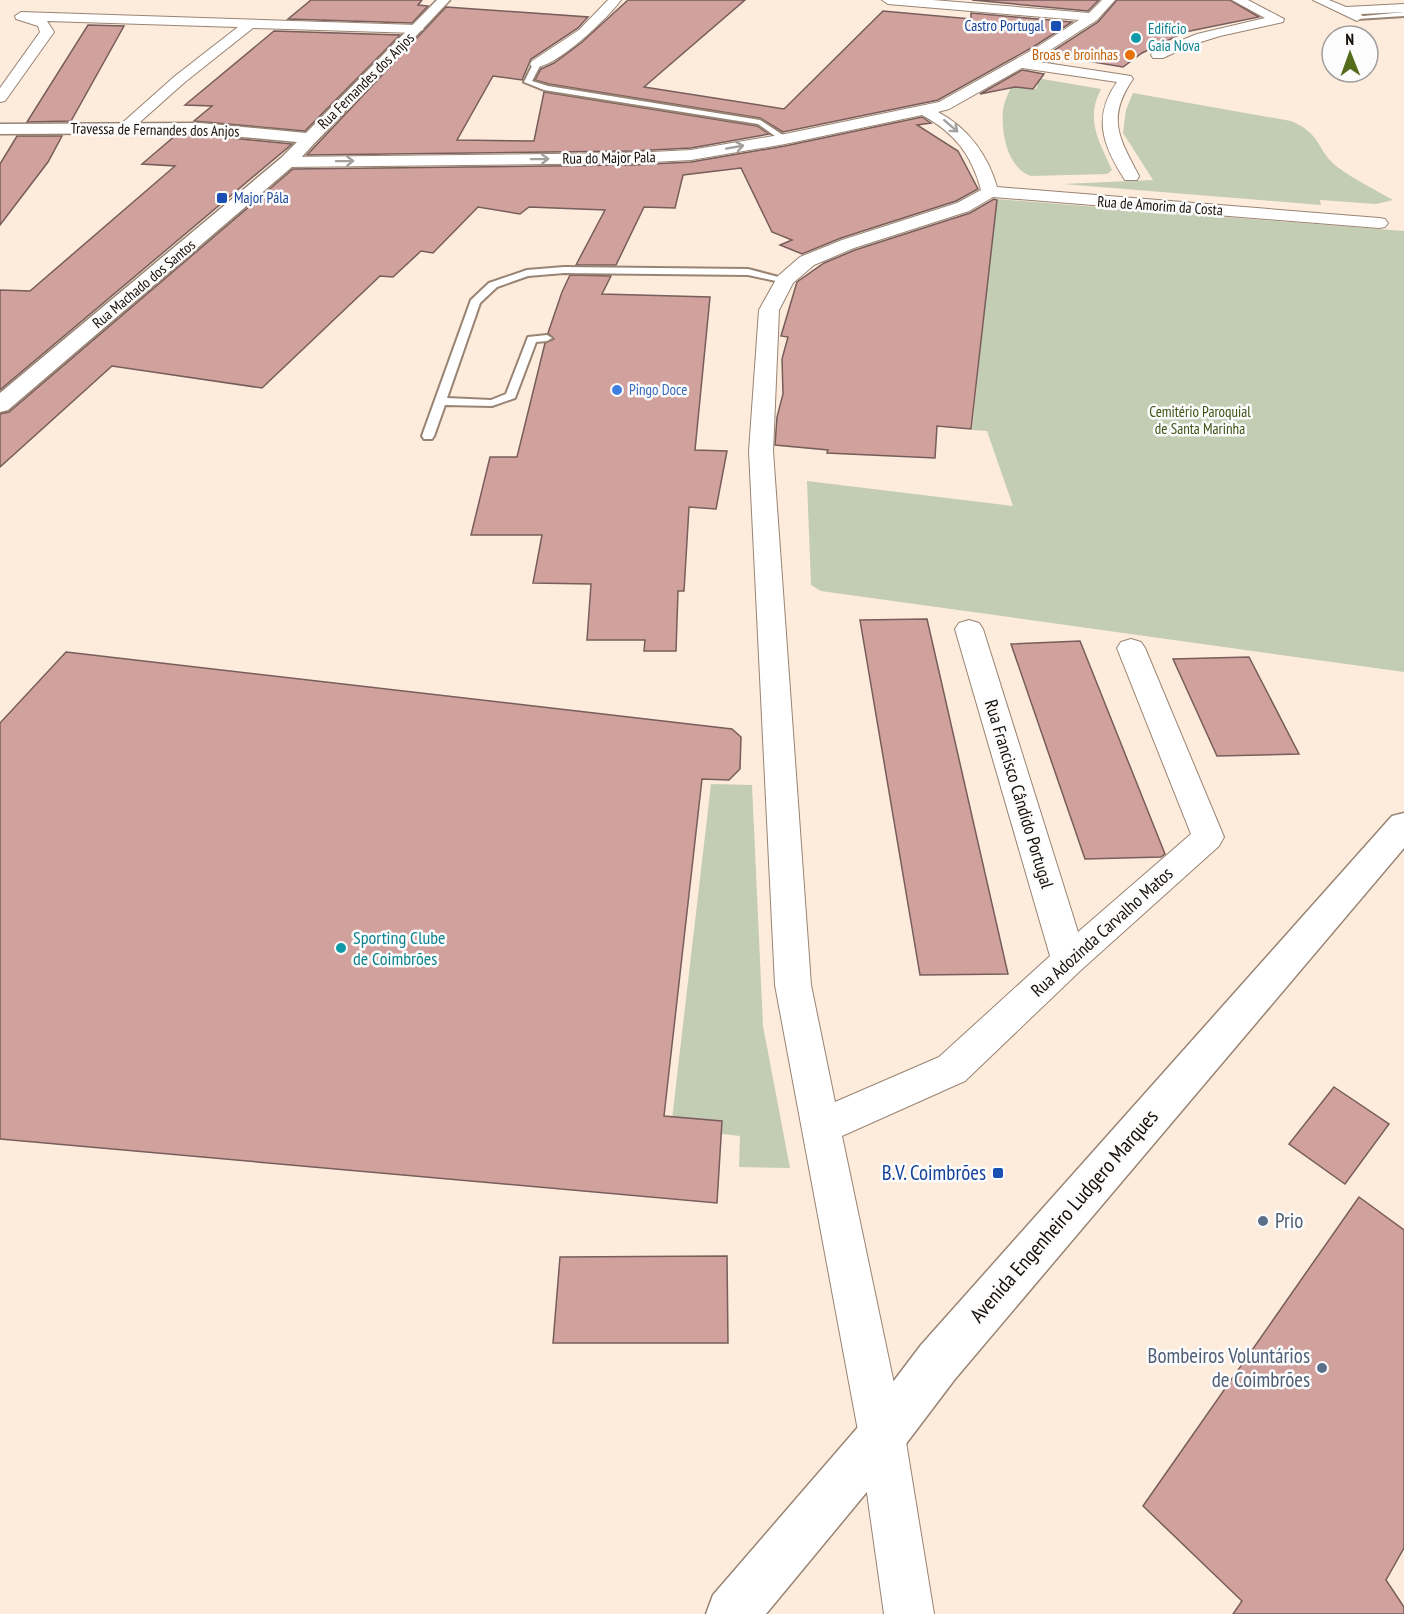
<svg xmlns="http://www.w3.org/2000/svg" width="1404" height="1614" viewBox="0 0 1404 1614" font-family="'PT Sans Narrow',sans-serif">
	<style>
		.green { fill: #c3cdb4 }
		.building { fill: #d1a29d; stroke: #775d5b; stroke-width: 1.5 }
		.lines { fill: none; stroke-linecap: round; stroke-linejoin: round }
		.lane-casing { stroke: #998473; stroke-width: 4 }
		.street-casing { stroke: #998473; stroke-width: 2 }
		.secondary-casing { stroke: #998473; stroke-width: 3 }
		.lane { fill: #fff; fill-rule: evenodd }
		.street { fill: #fff; fill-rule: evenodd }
		.secondary { fill: #fff; fill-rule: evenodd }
		.oneway { stroke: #a29f9d }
		.transit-dot { fill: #1a4fb4; stroke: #fcfcfc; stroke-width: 2 }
		.culture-dot { fill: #0f9aa8; stroke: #fcfcfc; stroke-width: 2 }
		.food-dot { fill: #e8710a; stroke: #fcfcfc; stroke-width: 2 }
		.shop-dot { fill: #3f7fe0; stroke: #fcfcfc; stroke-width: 2 }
		.service-dot { fill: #5c6f8a; stroke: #fcfcfc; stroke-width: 2 }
		.labels { text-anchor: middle; stroke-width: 5; stroke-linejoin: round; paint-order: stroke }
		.far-transit-label { font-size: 15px; fill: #164399; stroke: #fcfcfc; text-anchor: end }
		.far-culture-label { font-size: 15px; fill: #0d838f; stroke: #fcfcfc; text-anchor: start }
		.far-food-label { font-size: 15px; fill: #c56008; stroke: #fcfcfc; text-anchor: end }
		.far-street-label { font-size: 15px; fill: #160f09; stroke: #fcfcfc }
		.far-shop-label { font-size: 15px; fill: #366cbe; stroke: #fcfcfc; text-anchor: start }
		.far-park-label { font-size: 15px; fill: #405216; stroke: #fcfcfc }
		.street-label { font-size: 18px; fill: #160f09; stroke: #fcfcfc }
		.culture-label { font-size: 18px; fill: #0d838f; stroke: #fcfcfc; text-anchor: start }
		.near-transit-label { font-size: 21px; fill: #164399; stroke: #fcfcfc; text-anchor: end }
		.near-street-label { font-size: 21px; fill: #160f09; stroke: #fcfcfc }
		.near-service-label { font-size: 21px; fill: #4e5e75; stroke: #fcfcfc; text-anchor: start }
	</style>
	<rect width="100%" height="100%" fill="#fdebdc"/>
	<g class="green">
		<path d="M1025 76 1101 89C1085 120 1099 141 1112 170L1107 174 1031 176C1007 168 1001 132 1003 110 1004 102 1008 94 1011 87L1036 89 1038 85 1018 82Z"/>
		<path d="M1133 93 1291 121C1322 134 1316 149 1336 166 1353 179 1374 189 1393 200L1376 204 1320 200 1321 205 1063 184 1153 180 1123 133 1126 110Z"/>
		<polygon points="996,199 1404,231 1404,672 821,591 811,585 807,481 1013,506 987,431 972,430"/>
		<polygon points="711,784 752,785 763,1026 790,1168 739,1167 740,1136 671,1128"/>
	</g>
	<g class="building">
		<polygon points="311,0 422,0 418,5 428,6 412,23 288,19"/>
		<polygon points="628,0 745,0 644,87 784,109 883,11 971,19 971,13 1072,22 1033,47 938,100 783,132 760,118 549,84 535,80 541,69 554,63 581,43"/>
		<polygon points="972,0 1099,0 1088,11"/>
		<polygon points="1117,0 1230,0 1259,17 1185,32 1142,53 1123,67 1057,56 1053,62 1039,60 1098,22"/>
		<polygon points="446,7 588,17 578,28 531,59 522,80 493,76 457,140 534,141 544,92 757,126 769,134 691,148 632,151 307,155"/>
		<polygon points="88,25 124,26 71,121 27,122"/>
		<polygon points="274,31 400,35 305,131 194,121 212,106 185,105"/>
		<polygon points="1022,70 1044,74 1033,89 1015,87 980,94"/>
		<polygon points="922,117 931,123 917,125 958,151 978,189 956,201 841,238 802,254 780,245 792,240 772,232 741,168 683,175 675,208 644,207 616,265 576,265 605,210 529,207 520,214 478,207 433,253 421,251 393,277 380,276 262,388 112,366 0,467 0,414 9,412 293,169 632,165 691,162 785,146"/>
		<polygon points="176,135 200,135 292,144 0,390 0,290 30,291 175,166 142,164"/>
		<polygon points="17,136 62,136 48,162 0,225 0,164"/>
		<polygon points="994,199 997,200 971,429 937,426 935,458 827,453 828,450 775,445 777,417 783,394 782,359 788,337 781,336 797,282 824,263 855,250 970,213"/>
		<polygon points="570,275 611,276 602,294 710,297 695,450 727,451 716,509 689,507 684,591 678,591 676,651 644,651 645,640 587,640 591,584 533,583 542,535 471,535 490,457 517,457 545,343 554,339 548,333 562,292"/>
		<polygon points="927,619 1008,974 920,975 860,620"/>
		<polygon points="1080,641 1165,854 1161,857 1085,859 1011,644"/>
		<polygon points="66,652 732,729 741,737 740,769 729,780 702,779 664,1116 722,1121 717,1203 0,1139 0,723"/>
		<polygon points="1249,657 1299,754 1217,756 1173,659"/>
		<polygon points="1334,1087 1389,1124 1345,1184 1289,1144"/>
		<polygon points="1359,1197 1404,1230 1404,1548 1386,1580 1404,1607 1404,1614 1233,1614 1242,1601 1143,1506"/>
		<polygon points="727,1256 728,1343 553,1343 560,1257"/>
	</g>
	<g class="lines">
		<defs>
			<g id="lane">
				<polygon points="1404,12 1404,16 1357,19 1354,17"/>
				<polygon points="534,62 541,64 532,81 548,86 760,120 789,139 782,141 758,124 544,90 524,82"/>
				<polygon points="564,267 748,269 790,280 785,283 748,275 564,273 528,276 497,287 480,303 447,398 491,400 506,394 528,337 547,335 552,338 547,341 536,342 515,398 492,406 445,405 434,436 432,439 424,439 422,436 471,300 489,283 527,270"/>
			</g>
			<g id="street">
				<path d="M608 0H621C609 17 552 72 532 67L530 64 532 61 579 30Z"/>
				<path d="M882 0H933L1089 13 1102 0H1115L1097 20 1033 61 1131 76 1133 79C1106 118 1119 138 1139 176L1137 180H1125C1103 146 1092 117 1117 82L1022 68 949 109 938 112C968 128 988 155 997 187L1379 218 1385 219 1388 223 1385 227 1379 228 993 197 969 211 854 248 814 265 793 283 779 310 773 451 811 985 835 1102 939 1057 1050 956 955 629 959 623 969 620 979 623 983 629 1078 932 1191 834 1117 648 1121 642 1131 639 1141 642 1145 648 1224 837 1219 846 1081 970 965 1081 842 1136 905 1436 934 1614H884L859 1436 775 985 749 451 759 310 778 276 800 257 842 240 957 203 981 190C972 155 954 132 922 115L785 144 691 160 632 163 287 167 279 162 287 157 632 153 691 150 785 134 939 102 1034 49 1079 20 888 4Z"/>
				<polygon points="1232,0 1248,0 1284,19 1283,22 1220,36 1191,45 1163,58 1153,58 1151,55 1153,52 1197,34 1265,18"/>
				<polygon points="1313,0 1329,0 1346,7 1404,4 1404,12 1361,14 1363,17 1357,21"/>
				<polygon points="21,12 417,25 424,29 417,33 253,28 185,82 131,130 126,132 118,127 121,124 175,76 238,27 47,21 54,32 5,101 0,102 0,88 40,32 38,26 16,19 15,16"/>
			</g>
			<g id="secondary">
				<polygon points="437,0 450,0 293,166 8,410 0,412 0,393 281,158 297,142 200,133 0,134 0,124 200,123 306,133"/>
				<polygon points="1404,813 1404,848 955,1379 899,1453 766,1614 706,1614 713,1595 865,1419 921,1345 1392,816"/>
			</g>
		</defs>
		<use href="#lane" class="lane-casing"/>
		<use href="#street" class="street-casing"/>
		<use href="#secondary" class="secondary-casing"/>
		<use href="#lane" class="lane"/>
		<use href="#street" class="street"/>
		<use href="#secondary" class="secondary"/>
	</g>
	<defs><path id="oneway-shaft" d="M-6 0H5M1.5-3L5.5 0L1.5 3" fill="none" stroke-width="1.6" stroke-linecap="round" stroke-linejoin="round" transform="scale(1.5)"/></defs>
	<g class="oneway">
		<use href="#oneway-shaft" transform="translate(951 126) rotate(41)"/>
		<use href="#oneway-shaft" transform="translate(735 147) rotate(-10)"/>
		<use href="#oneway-shaft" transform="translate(540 159) rotate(-1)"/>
		<use href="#oneway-shaft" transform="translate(345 161) rotate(-1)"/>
	</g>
	<g class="transit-dot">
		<rect x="1050" y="20" width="12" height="12" rx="3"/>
		<rect x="216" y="192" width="12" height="12" rx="3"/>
		<rect x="992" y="1167" width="12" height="12" rx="3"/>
	</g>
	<g class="culture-dot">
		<circle cx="1136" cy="38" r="6"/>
		<circle cx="341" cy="948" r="6"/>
	</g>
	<circle class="food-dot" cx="1130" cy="55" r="6"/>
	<circle class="shop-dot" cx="617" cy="390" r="6"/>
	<g class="service-dot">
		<circle cx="1263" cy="1221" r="6"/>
		<circle cx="1322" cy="1368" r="6"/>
	</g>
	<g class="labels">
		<g class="far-transit-label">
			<text x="1044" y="31">Castro Portugal</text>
			<text x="234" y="203" text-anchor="start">Major Pála</text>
		</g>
		<g class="far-culture-label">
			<text x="1148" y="34">Edifício<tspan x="1148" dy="17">Gaia Nova</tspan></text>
		</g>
		<g class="far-food-label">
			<text x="1118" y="60">Broas e broinhas</text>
		</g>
		<g class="far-street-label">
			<text transform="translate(366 81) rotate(-45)" y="5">Rua Fernandes dos Anjos</text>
			<text transform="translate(155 130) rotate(1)" y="5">Travessa de Fernandes dos Anjos</text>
			<text transform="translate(609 158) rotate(-1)" y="5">Rua do Major Pala</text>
			<text transform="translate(1160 206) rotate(4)" y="5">Rua de Amorim da Costa</text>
			<text transform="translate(144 284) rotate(-40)" y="5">Rua Machado dos Santos</text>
		</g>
		<g class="far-shop-label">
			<text x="629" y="395">Pingo Doce</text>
		</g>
		<g class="far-park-label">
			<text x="1200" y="417">Cemitério Paroquial<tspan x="1200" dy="17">de Santa Marinha</tspan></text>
		</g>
		<g class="street-label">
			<text transform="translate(1019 794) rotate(73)" y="6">Rua Francisco Cândido Portugal</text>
			<text transform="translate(1102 932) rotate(-42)" y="6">Rua Adozinda Carvalho Matos</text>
		</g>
		<g class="culture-label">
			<text x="353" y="944">Sporting Clube<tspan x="353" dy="21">de Coimbrões</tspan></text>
		</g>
		<g class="near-transit-label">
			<text x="986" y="1180">B.V. Coimbrões</text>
		</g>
		<g class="near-street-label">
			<text transform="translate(1064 1216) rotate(-49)" y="7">Avenida Engenheiro Ludgero Marques</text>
		</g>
		<g class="near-service-label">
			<text x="1275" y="1228">Prio</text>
			<text x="1310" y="1363" text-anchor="end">Bombeiros Voluntários<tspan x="1310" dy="24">de Coimbrões</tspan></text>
		</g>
	</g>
	<g transform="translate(1350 54) rotate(359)"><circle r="28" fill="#fcfcfc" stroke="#a09d9b" stroke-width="1.5"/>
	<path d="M0-4.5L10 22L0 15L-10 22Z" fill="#546c1c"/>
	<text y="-9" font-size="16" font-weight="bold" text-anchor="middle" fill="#160f09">N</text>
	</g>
</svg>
